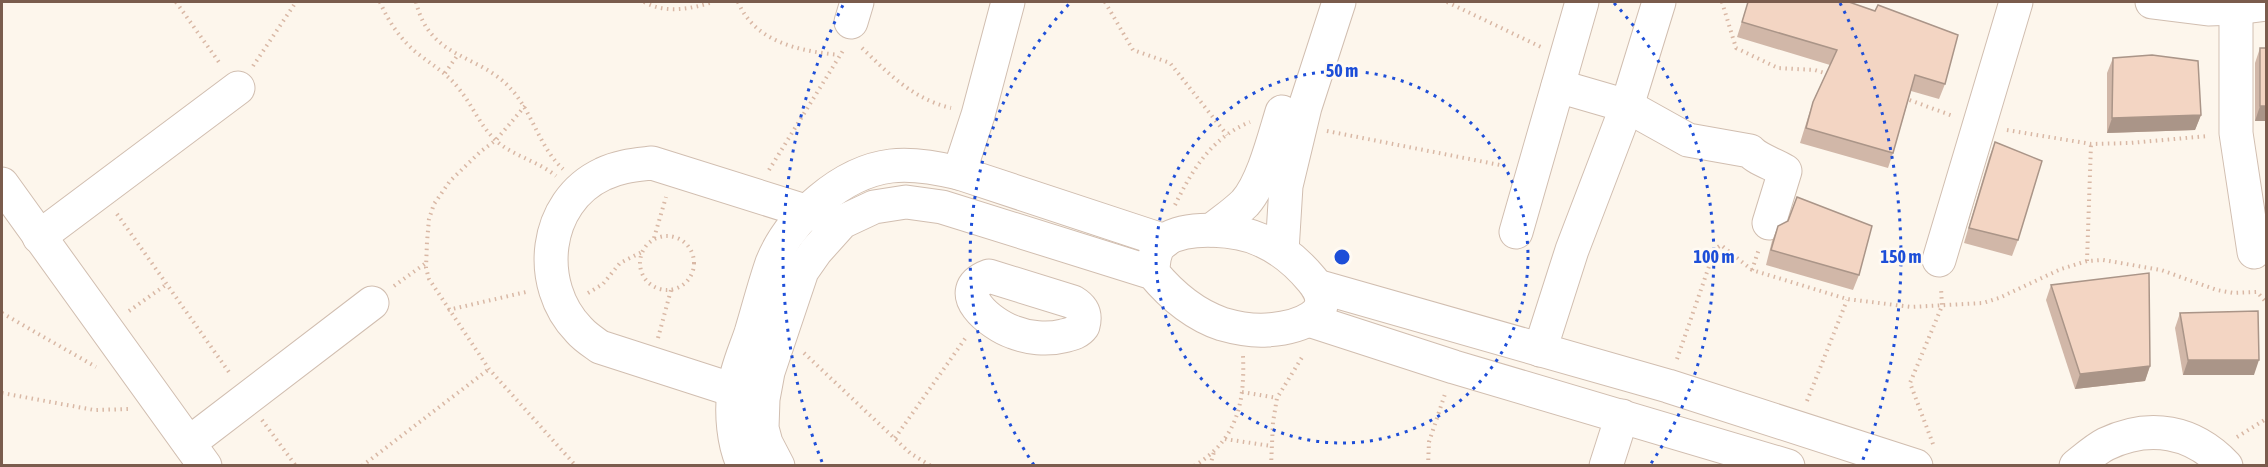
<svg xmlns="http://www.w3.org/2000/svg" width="2268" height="467" viewBox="0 0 2268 467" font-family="'Asap Condensed',sans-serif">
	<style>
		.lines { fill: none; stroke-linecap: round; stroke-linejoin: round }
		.minor-casing { stroke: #d1beb0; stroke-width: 35 }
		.path { stroke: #d9b8a5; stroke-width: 4; stroke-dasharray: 1.5 4.5; stroke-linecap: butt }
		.minor { stroke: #fff; stroke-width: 33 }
		.wall { fill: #d1b7a8 }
		.shaded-wall { fill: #aa9588 }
		.building { fill: #f3d5c3; stroke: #aa9588; stroke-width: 1.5 }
		.ring { fill: none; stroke: #1d4ed8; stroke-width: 3; stroke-dasharray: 3 6 }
		.centre { fill: #1d4ed8; stroke: #fffaf3; stroke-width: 3 }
		.ring-label { font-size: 18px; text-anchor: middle; font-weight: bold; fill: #1d4ed8; stroke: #fffaf3; stroke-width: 5; stroke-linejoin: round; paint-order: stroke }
	</style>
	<rect width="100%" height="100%" fill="#fdf6ec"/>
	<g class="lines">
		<defs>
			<g id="minor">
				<polyline points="2152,2 2208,9 2236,8 2266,4"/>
				<polyline points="2236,8 2236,133 2254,252"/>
				<polyline points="851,22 857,2"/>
				<path d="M1558 86 1627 106 1688 140 1750 151C1758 160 1774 164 1785 171L1769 223"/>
				<polyline points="959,173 978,115 1008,2"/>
				<polyline points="2,184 205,466"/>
				<path d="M1212 230C1223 221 1235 213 1245 203 1263 183 1274 138 1282 112"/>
				<polyline points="1516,232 1582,2"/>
				<polyline points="39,237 238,88"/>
				<polyline points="1282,251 1286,186 1305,107 1339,2"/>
				<polyline points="1939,260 2016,2"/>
				<path d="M989 276 1073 302C1083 308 1086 315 1083 326 1078 333 1071 334 1063 336 1047 340 1028 338 1013 332 992 325 948 291 989 276Z"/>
				<polyline points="1317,286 1668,386 1916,466"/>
				<polyline points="1309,320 1454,367 1788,466"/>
				<polyline points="1540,350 1572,250 1627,106 1659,2"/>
				<path d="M755 397 600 347C593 342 585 337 579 330 535 285 543 202 603 174 619 166 635 165 652 163L824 217"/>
				<polyline points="189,443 372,303"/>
				<path d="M744 466C733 444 731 413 734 389 736 370 745 351 751 333 758 310 764 286 772 263 790 218 842 172 891 166 913 163 938 168 959 173L1165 241"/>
				<path d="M778 466 766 443 762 428 763 399 768 372 802 271 816 251 842 222 874 207 906 202 942 207 1153 273C1172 296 1193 314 1222 324 1236 328 1252 331 1267 330 1295 328 1342 316 1312 280 1298 263 1283 250 1263 241 1238 229 1189 225 1165 240 1155 247 1153 262 1153 273"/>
				<polyline points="1606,466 1622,416"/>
				<path d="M2076 466C2086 458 2096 449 2106 444 2150 423 2193 431 2226 466"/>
			</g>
		</defs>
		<use href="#minor" class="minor-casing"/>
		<g class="path">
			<polyline points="176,2 221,65"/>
			<path d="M380 2C388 21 401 40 417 53 432 65 447 73 459 89 474 107 481 129 500 144 517 157 539 162 556 176"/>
			<path d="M416 2C430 60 479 53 511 89 533 113 539 147 563 169"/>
			<path d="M644 2C667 14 690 9 713 2"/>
			<path d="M738 2C755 42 799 51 839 55"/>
			<polyline points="1105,2 1133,50 1170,63 1227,135"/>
			<polyline points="1447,2 1541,47"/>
			<polyline points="1722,2 1736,48 1778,68 1815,70 1831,75"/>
			<path d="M862 48C889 74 913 99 951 108"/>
			<polyline points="253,66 296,2"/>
			<polyline points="445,73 457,56"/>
			<polyline points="1904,98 1953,116"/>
			<polyline points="525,106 496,140 480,152 450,181 434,204 429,219 427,242 426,268 429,279 489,369 576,466"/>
			<polyline points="2007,130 2091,144 2130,143 2208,136"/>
			<polyline points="1327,131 1505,166"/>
			<polyline points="769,170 844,49"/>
			<path d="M1175 205C1192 170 1212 137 1250 122"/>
			<polyline points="117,214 231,375"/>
			<circle cx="667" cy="263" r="27"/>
			<polyline points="654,238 666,197"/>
			<polyline points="2087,261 2091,144"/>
			<polyline points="1752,270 1759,249"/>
			<polyline points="394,286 426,263"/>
			<polyline points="588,293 603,284 620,263 642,252"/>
			<polyline points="448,310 526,292"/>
			<polyline points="129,311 167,284"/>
			<polyline points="2,313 96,367"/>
			<polyline points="658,338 671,290"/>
			<polyline points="804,353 910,453 931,466"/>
			<polyline points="1677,359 1715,249 1721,245 1752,270 1847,299 1911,307 1983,303 1999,298 2061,269 2087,261 2103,260 2161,270 2217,290 2233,293 2257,292 2266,302"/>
			<polyline points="1242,392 1277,398"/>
			<polyline points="2,393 94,410 131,409"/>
			<polyline points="1807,401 1847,300"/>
			<polyline points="262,420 296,466"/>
			<polyline points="2237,437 2266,419"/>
			<polyline points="895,438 967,336"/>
			<polyline points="1225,439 1271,446"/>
			<polyline points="1933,444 1910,383 1942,306 1941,288"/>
			<polyline points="362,466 489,369"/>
			<path d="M1194 466C1237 440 1245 403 1243 356"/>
			<polyline points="1210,466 1214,452"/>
			<polyline points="1271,466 1273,422 1277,398 1304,354"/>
			<polyline points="1428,466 1429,442 1445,394"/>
		</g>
		<use href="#minor" class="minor"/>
	</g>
	<g class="wall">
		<polygon points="1748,2 1945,84 1939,99 1911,91 1893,153 1888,168 1800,143 1808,117 1813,102 1830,65 1737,37"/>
		<polygon points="2260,48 2266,121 2255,121 2255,63"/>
		<polygon points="2113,58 2201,115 2195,130 2107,133 2107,73"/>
		<polygon points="1995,142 2018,240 2012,256 1964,243 1989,158"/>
		<polygon points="1778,226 1859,275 1853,290 1766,265 1772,241"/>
		<polygon points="2051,285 2150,366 2145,381 2075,389 2046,300"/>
		<polygon points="2180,313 2254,375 2183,375 2175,328"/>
	</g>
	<g class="shaded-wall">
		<polygon points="2260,106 2266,106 2266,121 2255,121"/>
		<polygon points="2201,115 2195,130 2107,133 2112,118"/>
		<polygon points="2188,360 2259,360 2254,375 2183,375"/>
		<polygon points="2150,366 2145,381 2075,389 2080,374"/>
	</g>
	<g class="building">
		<polygon points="1748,2 1849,2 1875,11 1878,5 1958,35 1945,84 1915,75 1893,153 1806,128 1813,102 1837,50 1742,22"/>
		<rect x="2260" y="48" width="6" height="58"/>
		<polygon points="2152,55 2198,61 2201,115 2112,118 2113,58"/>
		<polygon points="1995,142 2042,161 2018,240 1969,228"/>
		<polygon points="1797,197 1872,226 1859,275 1771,250 1778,226 1788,221"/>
		<polygon points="2149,273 2150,366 2080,374 2051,285"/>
		<polygon points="2258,311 2259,360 2188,360 2180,313"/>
	</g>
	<g class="ring">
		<circle cx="1342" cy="257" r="186"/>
		<path d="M1034 465A372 372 0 0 1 1070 3M1614 3A372 372 0 0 1 1650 465"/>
		<path d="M822 462A559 559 0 0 1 844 3M1840 3A559 559 0 0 1 1862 462"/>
	</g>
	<circle cx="1342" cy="257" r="9" class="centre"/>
	<g class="ring-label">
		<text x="1342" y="77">50 m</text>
		<text x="1714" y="263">100 m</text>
		<text x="1901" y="263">150 m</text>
	</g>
	<rect width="2268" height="467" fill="none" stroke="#7a5c4d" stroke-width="6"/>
</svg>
